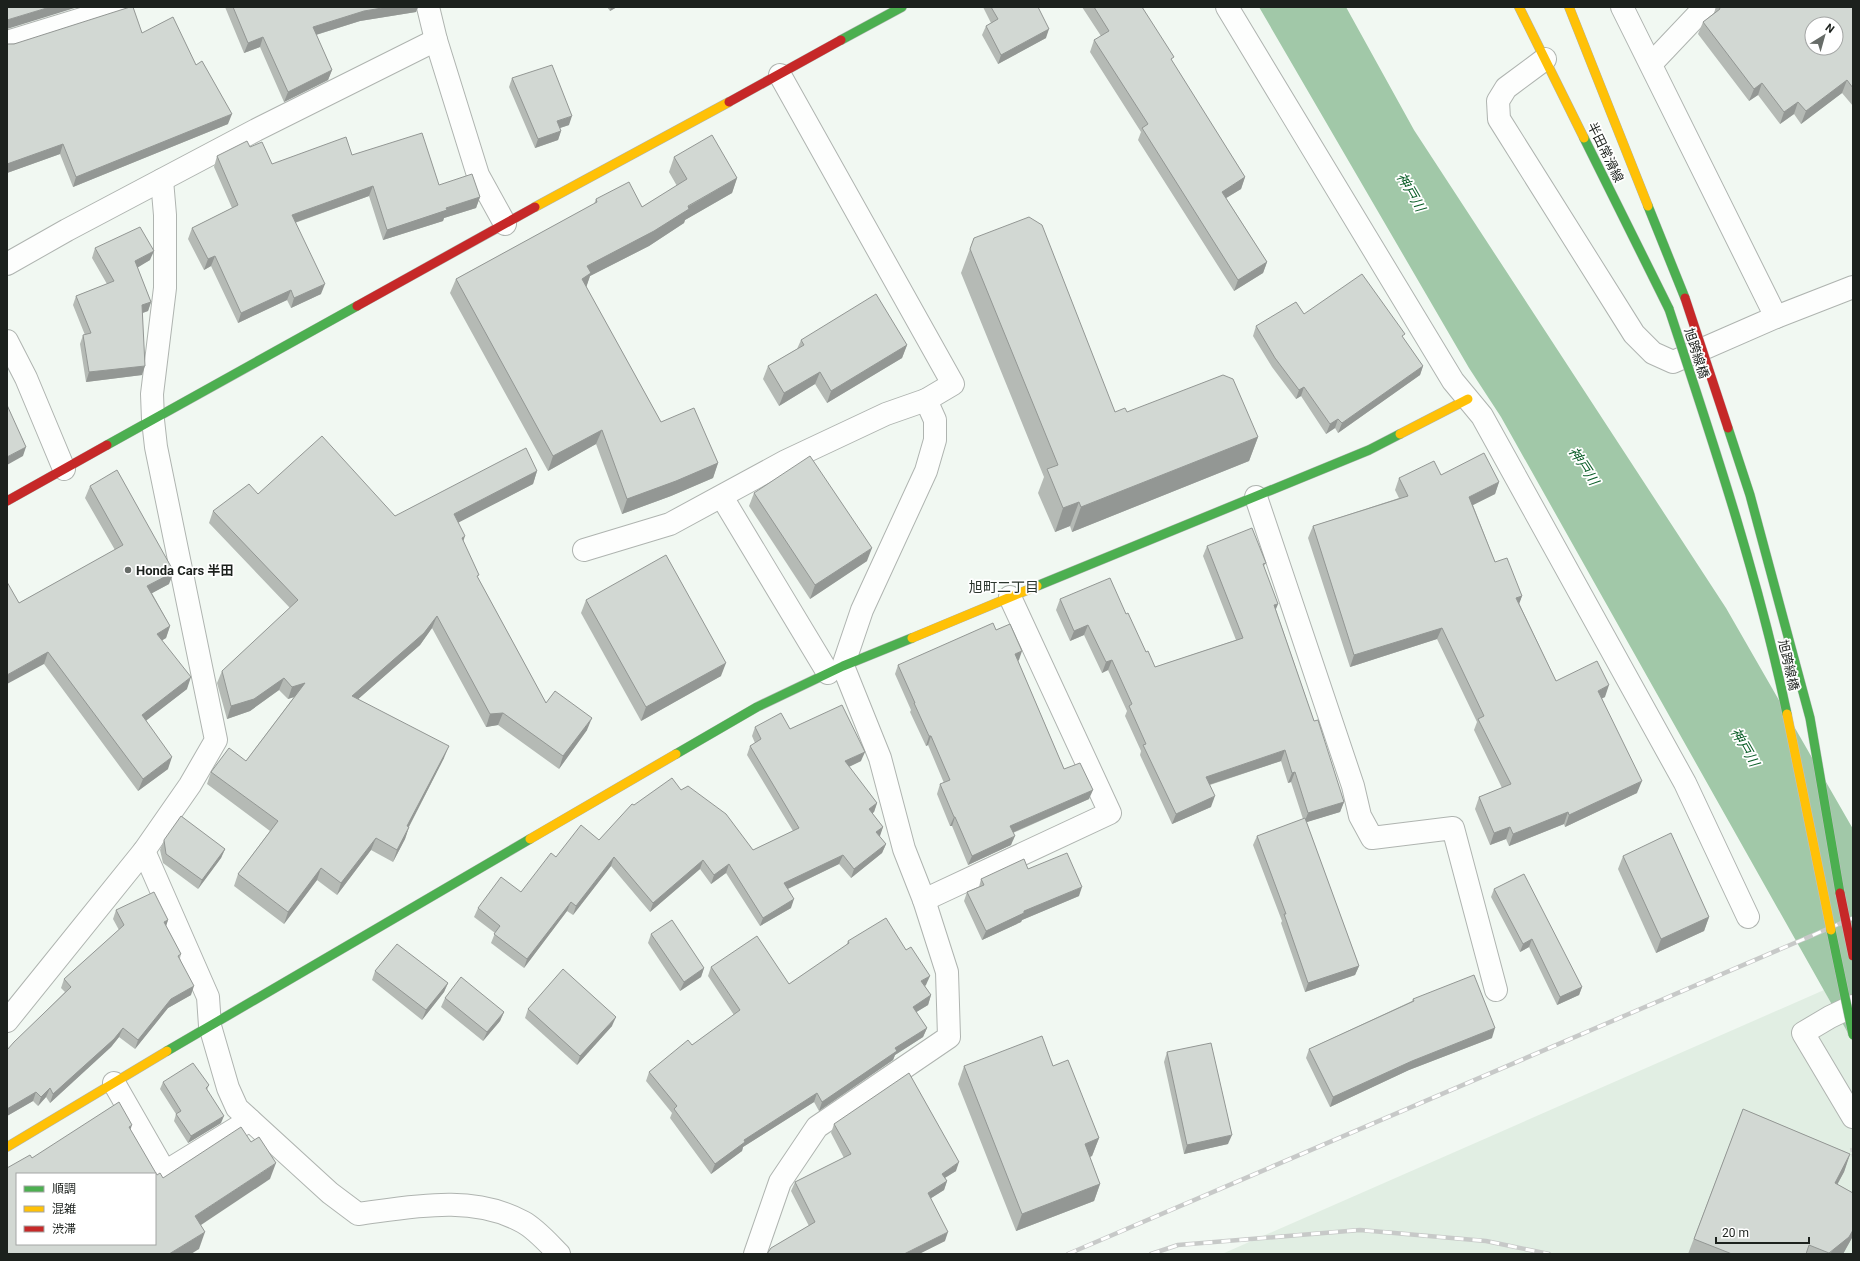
<svg xmlns="http://www.w3.org/2000/svg" width="1860" height="1261" viewBox="0 0 1860 1261" font-family="Roboto,'Noto Sans JP',sans-serif">
	<style>
		.built { fill: #e1eee3 }
		.water { fill: #a1c8a8 }
		.lines { fill: none; stroke-linecap: round; stroke-linejoin: round }
		.street-casing { stroke: #afb4b0; stroke-width: 24 }
		.fast-casing { stroke: #afb4b0; stroke-width: 10 }
		.slow-casing { stroke: #afb4b0; stroke-width: 10 }
		.jam-casing { stroke: #afb4b0; stroke-width: 10 }
		.path { stroke: #d5d8d5; stroke-width: 2.5; stroke-dasharray: 4 2; stroke-linecap: butt }
		.street { stroke: #fdfefd; stroke-width: 22 }
		.fast { stroke: #4caf50; stroke-width: 9 }
		.slow { stroke: #ffc107; stroke-width: 9 }
		.jam { stroke: #c62828; stroke-width: 9 }
		.rail-casing { stroke: #c7c9c8; stroke-width: 4.5 }
		.rail { stroke: #fff; stroke-width: 3; stroke-dasharray: 9; stroke-linecap: butt }
		.fast-bridge-casing { stroke: #c2bfc4; stroke-width: 10; stroke-linecap: butt }
		.slow-bridge-casing { stroke: #c2bfc4; stroke-width: 10; stroke-linecap: butt }
		.jam-bridge-casing { stroke: #c2bfc4; stroke-width: 10; stroke-linecap: butt }
		.fast-bridge { stroke: #4caf50; stroke-width: 9 }
		.slow-bridge { stroke: #ffc107; stroke-width: 9 }
		.jam-bridge { stroke: #c62828; stroke-width: 9 }
		.wall { fill: #b5bab5 }
		.shaded-wall { fill: #939794 }
		.building { fill: #d2d8d3; stroke: #939794; fill-rule: evenodd }
		.poi-dot { fill: #676c68; stroke: #fff; stroke-width: 1.5 }
		.labels { text-anchor: middle; stroke-width: 3.5; stroke-linejoin: round; paint-order: stroke }
		.street-label { font-size: 13px; fill: #1c211d; stroke: #fff }
		.poi-label { font-size: 13px; font-weight: bold; fill: #1c211d; stroke: #fff; text-anchor: start }
		.water-label { font-size: 14px; font-style: italic; fill: #0c5f29; stroke: #fff }
		.neighbourhood-label { font-size: 14px; fill: #2b352d; stroke: #fff }
	</style>
	<rect width="100%" height="100%" fill="#f1f8f2"/>
	<polygon class="built" points="1824,990 1853,1042 1853,1254 1222,1254"/>
	<polygon class="water" points="1259,7 1346,7 1414,130 1726,608 1853,829 1853,1042 1501,417 1469,368"/>
	<g class="lines">
		<defs>
			<g id="street">
				<polyline points="428,7 436,40 478,175 505,224"/>
				<polyline points="1227,7 1453,381 1482,416 1685,783 1748,917"/>
				<polyline points="7,42 121,7"/>
				<polyline points="1545,59 1506,88 1498,101 1499,119 1634,334 1653,353 1673,362 1776,317 1622,7"/>
				<polyline points="1651,64 1705,7"/>
				<polyline points="7,264 67,230 256,130 436,40"/>
				<polyline points="1776,317 1853,287"/>
				<polyline points="7,341 26,378 64,469"/>
				<polyline points="722,497 828,673"/>
				<polyline points="1256,497 1353,786 1360,816 1372,838 1453,828 1496,990"/>
				<polyline points="584,550 670,524 786,461 886,414 926,400"/>
				<path d="M144 851 208 997 210 1026 228 1088 237 1108 330 1193 358 1214C412 1207 472 1194 523 1222 536 1229 549 1244 559 1254"/>
				<polyline points="924,900 1110,813 1010,597"/>
				<polyline points="1853,1006 1830,1017 1803,1033 1853,1117"/>
				<polyline points="7,1021 144,851 190,785 216,740 156,447 153,420 152,394 165,288 165,215 162,180"/>
				<polyline points="114,1083 165,1172 250,1120"/>
				<polyline points="755,1254 780,1182 817,1127 949,1037 947,972 924,900 904,849 880,758 843,666 862,610 926,471 935,440 935,420 926,400 953,384 780,75"/>
			</g>
			<g id="fast">
				<polyline points="841,40 902,7"/>
				<polyline points="1584,138 1669,309"/>
				<polyline points="1648,206 1685,298"/>
				<polyline points="107,445 357,306"/>
				<polyline points="1037,586 1369,450 1400,434"/>
				<polyline points="676,754 757,707 843,666 912,638"/>
				<polyline points="167,1051 530,839"/>
			</g>
			<g id="slow">
				<polyline points="1519,7 1584,138"/>
				<polyline points="1569,7 1648,206"/>
				<polyline points="535,207 729,102"/>
				<polyline points="1400,434 1468,399"/>
				<polyline points="912,638 1037,586"/>
				<polyline points="530,839 676,754"/>
				<polyline points="7,1147 167,1051"/>
			</g>
			<g id="jam">
				<polyline points="729,102 841,40"/>
				<polyline points="357,306 535,207"/>
				<polyline points="7,501 107,445"/>
			</g>
		</defs>
		<use href="#street" class="street-casing"/>
		<use href="#fast" class="fast-casing"/>
		<use href="#slow" class="slow-casing"/>
		<use href="#jam" class="jam-casing"/>
		<polyline class="path" points="1851,1148 1853,1157"/>
		<use href="#street" class="street"/>
		<use href="#fast" class="fast"/>
		<use href="#slow" class="slow"/>
		<use href="#jam" class="jam"/>
		<defs>
			<g id="rail">
				<polyline points="1068,1254 1853,918"/>
				<polyline points="1151,1254 1178,1245 1360,1230 1486,1241 1549,1254"/>
			</g>
		</defs>
		<use href="#rail" class="rail-casing"/>
		<use href="#rail" class="rail"/>
		<defs>
			<g id="fast-bridge">
				<path d="M1669 309C1713 442 1758 576 1787 714"/>
				<polyline points="1728,428 1750,495 1810,718 1840,893"/>
				<polyline points="1831,930 1853,1035"/>
			</g>
			<polyline id="slow-bridge" points="1787,714 1831,930"/>
			<g id="jam-bridge">
				<polyline points="1685,298 1728,428"/>
				<polyline points="1840,893 1853,956"/>
			</g>
		</defs>
		<use href="#fast-bridge" class="fast-bridge-casing"/>
		<use href="#slow-bridge" class="slow-bridge-casing"/>
		<use href="#jam-bridge" class="jam-bridge-casing"/>
		<use href="#fast-bridge" class="fast-bridge"/>
		<use href="#slow-bridge" class="slow-bridge"/>
		<use href="#jam-bridge" class="jam-bridge"/>
	</g>
	<g class="wall">
		<polygon points="225,7 418,7 416,12 360,21 316,35 332,70 328,80 284,102 260,47 244,53"/>
		<polygon points="607,7 617,7 610,11"/>
		<polygon points="983,7 1038,7 1046,38 998,64 982,35 986,26 991,23"/>
		<polygon points="1082,7 1142,7 1172,62 1245,177 1241,189 1226,198 1267,262 1263,273 1234,291 1138,140 1141,132 1090,52 1094,40 1101,36"/>
		<polygon points="1716,7 1853,7 1853,106 1842,93 1801,124 1794,114 1780,124 1758,95 1749,101 1698,34 1703,22 1714,13"/>
		<polygon points="142,33 196,65 228,124 73,187 60,154 7,173 7,44 8,44"/>
		<polygon points="512,78 569,125 560,128 561,131 558,140 535,148 509,87"/>
		<polygon points="250,147 272,164 352,155 439,185 480,197 476,208 444,218 443,221 383,240 369,196 295,223 321,294 291,308 287,300 238,323 211,266 204,270 188,239 192,228 232,208 214,167 217,156"/>
		<polygon points="674,157 737,178 732,193 685,220 684,223 649,246 590,276 586,287 661,422 718,463 713,478 671,496 622,514 596,444 548,471 450,293 456,279 594,204 596,199 642,207 677,186 669,172"/>
		<polygon points="974,238 1115,412 1127,412 1258,437 1249,461 1072,532 1070,526 1055,532 1038,493 1044,477 961,273"/>
		<polygon points="95,248 150,260 137,267 151,302 148,311 143,313 142,375 86,382 80,344 83,335 85,335 73,305 76,296 107,284 92,258"/>
		<polygon points="1304,314 1403,338 1423,366 1420,375 1338,433 1335,428 1326,434 1301,396 1296,399 1272,367 1253,336 1256,326"/>
		<polygon points="801,340 907,345 902,358 827,403 815,384 779,406 763,379 768,366 797,349"/>
		<polygon points="537,471 533,484 458,522 463,542 478,578 546,703 587,730 559,769 498,725 486,727 432,628 420,645 358,699 444,758 409,827 405,839 393,862 371,850 337,895 317,880 284,924 234,886 238,874 270,831 207,784 211,772 246,761 294,697 288,699 279,690 250,711 227,719 217,683 222,671 290,608 209,523 213,511 258,494 395,516"/>
		<polygon points="1441,475 1499,482 1495,494 1473,505 1495,562 1522,596 1519,603 1556,681 1605,697 1602,698 1637,793 1565,827 1564,824 1509,846 1506,839 1490,845 1475,809 1479,797 1502,788 1474,730 1477,722 1437,639 1350,667 1308,538 1313,526 1399,498 1395,490 1399,478"/>
		<polygon points="90,486 169,584 152,593 170,626 166,638 162,640 187,689 146,720 168,769 138,791 44,664 19,603 115,550 85,498"/>
		<polygon points="754,493 867,561 810,599 749,506"/>
		<polygon points="1207,546 1266,563 1264,566 1276,610 1314,721 1344,802 1340,812 1306,822 1359,966 1355,975 1305,992 1281,923 1282,921 1253,845 1257,836 1303,819 1291,782 1288,783 1281,761 1210,785 1211,807 1172,824 1140,755 1141,751 1125,716 1127,711 1108,670 1102,673 1084,635 1070,641 1056,610 1060,599 1126,614 1146,652 1155,667 1236,640 1203,556"/>
		<polygon points="586,600 721,676 641,721 581,613"/>
		<polygon points="996,630 1019,660 1018,661 1064,769 1089,799 1013,833 1011,845 968,865 952,826 950,826 937,794 940,784 944,783 928,745 926,746 910,712 911,710 895,674 898,665"/>
		<polygon points="755,727 790,729 861,761 849,767 877,803 874,812 872,813 883,827 879,836 886,844 882,853 851,878 839,864 788,889 791,908 760,926 726,873 711,884 700,869 650,912 611,866 573,915 567,911 524,968 491,943 495,933 474,917 478,908 521,892 556,857 599,840 634,805 681,790 753,850 793,831 747,755 750,746 755,743 752,736"/>
		<polygon points="164,840 225,849 221,858 198,889 163,863 160,850"/>
		<polygon points="1623,856 1709,917 1704,931 1656,953 1618,869"/>
		<polygon points="1028,869 1079,896 1022,920 1021,922 982,940 964,901 967,892 979,887 981,879"/>
		<polygon points="1494,889 1582,987 1579,995 1557,1005 1529,947 1520,952 1491,897"/>
		<polygon points="116,910 168,920 166,926 181,954 180,958 191,995 168,1008 135,1049 119,1037 111,1047 50,1103 46,1097 38,1106 33,1101 7,1116 7,1050 65,992 61,988 64,979 119,930 113,919"/>
		<polygon points="651,934 704,968 701,977 680,991 648,943"/>
		<polygon points="848,941 926,985 925,986 931,995 928,1005 916,1012 927,1028 923,1037 895,1055 893,1060 819,1111 814,1102 743,1147 742,1151 711,1174 670,1118 672,1113 646,1081 649,1072 692,1045 734,1015 708,976 711,967 789,984 846,946"/>
		<polygon points="375,971 448,983 444,992 422,1020 372,980"/>
		<polygon points="445,998 504,1012 500,1021 483,1041 441,1007"/>
		<polygon points="1413,999 1492,1038 1409,1070 1330,1107 1306,1058 1309,1049 1412,1001"/>
		<polygon points="528,1009 612,1026 577,1065 525,1018"/>
		<polygon points="1167,1052 1228,1144 1184,1154 1164,1062"/>
		<polygon points="964,1066 1053,1066 1099,1138 1092,1156 1090,1157 1100,1184 1094,1201 1016,1231 958,1084"/>
		<polygon points="163,1082 209,1085 207,1090 221,1123 188,1143 174,1121 176,1114 160,1089"/>
		<polygon points="1743,1109 1850,1154 1844,1172 1837,1184 1853,1193 1853,1236 1843,1254 1688,1254"/>
		<polygon points="834,1124 956,1171 945,1178 947,1181 944,1190 931,1198 945,1241 919,1254 767,1254 771,1248 809,1226 791,1191 795,1182 844,1158 831,1133"/>
	</g>
	<g class="shaded-wall">
		<polygon points="50,7 78,7 7,29 7,20"/>
		<polygon points="388,7 418,7 416,12 360,21 309,37 313,27 364,11"/>
		<polygon points="611,7 617,7 610,11"/>
		<polygon points="1049,29 1046,38 998,64 1001,55"/>
		<polygon points="263,37 260,47 244,53 248,43"/>
		<polygon points="332,70 328,80 284,102 288,92"/>
		<polygon points="1847,80 1842,93 1801,124 1806,111"/>
		<polygon points="1762,83 1758,95 1749,101 1754,89"/>
		<polygon points="1798,102 1794,114 1780,124 1784,112"/>
		<polygon points="232,114 228,124 73,187 76,177"/>
		<polygon points="572,116 569,125 554,130 557,121"/>
		<polygon points="561,131 558,140 535,148 538,139"/>
		<polygon points="63,144 60,154 7,173 7,164"/>
		<polygon points="1245,177 1241,189 1218,203 1222,192"/>
		<polygon points="737,178 732,193 685,220 684,223 649,246 590,276 586,288 576,293 587,266"/>
		<polygon points="373,186 369,196 288,225 292,215"/>
		<polygon points="480,197 476,208 444,218 443,221 383,240 387,230 446,208"/>
		<polygon points="154,251 150,260 132,271 135,261"/>
		<polygon points="215,256 211,266 204,270 208,259"/>
		<polygon points="1267,262 1263,273 1234,291 1238,280"/>
		<polygon points="325,284 321,294 291,308 294,298"/>
		<polygon points="291,290 287,300 238,323 241,313"/>
		<polygon points="151,302 148,311 139,314 142,305"/>
		<polygon points="907,345 902,358 827,403 831,391"/>
		<polygon points="145,366 142,375 86,382 89,372"/>
		<polygon points="1423,366 1420,375 1338,433 1342,423"/>
		<polygon points="820,372 815,384 779,406 784,393"/>
		<polygon points="1304,387 1301,396 1296,399 1299,390"/>
		<polygon points="1338,419 1335,428 1326,434 1330,424"/>
		<polygon points="602,430 596,444 548,471 553,456"/>
		<polygon points="1258,437 1249,461 1072,532 1081,507"/>
		<polygon points="26,447 23,456 7,465 7,457"/>
		<polygon points="718,463 713,478 671,496 622,514 627,499"/>
		<polygon points="537,471 533,484 450,527 454,514"/>
		<polygon points="1499,482 1495,494 1465,509 1469,497"/>
		<polygon points="1079,502 1070,526 1055,532 1063,508"/>
		<polygon points="465,536 461,548 462,538"/>
		<polygon points="872,548 867,561 810,599 815,585"/>
		<polygon points="174,572 169,584 143,598 147,586"/>
		<polygon points="1522,596 1518,607 1516,598"/>
		<polygon points="1278,604 1274,614 1274,605"/>
		<polygon points="437,616 432,628 420,645 348,708 352,696"/>
		<polygon points="1088,625 1084,635 1070,641 1074,631"/>
		<polygon points="170,626 166,638 153,646 157,634"/>
		<polygon points="1442,628 1437,639 1350,667 1354,655"/>
		<polygon points="1022,651 1019,660 1012,664 1015,654"/>
		<polygon points="48,652 44,664 7,684 7,675"/>
		<polygon points="1112,660 1108,670 1102,673 1106,662"/>
		<polygon points="726,663 721,676 641,721 646,707"/>
		<polygon points="191,677 187,689 138,727 142,715"/>
		<polygon points="284,678 279,690 250,711 227,719 231,706"/>
		<polygon points="305,683 300,695 288,699 292,687"/>
		<polygon points="1609,685 1605,697 1594,702 1598,691"/>
		<polygon points="503,713 498,725 486,727 490,714"/>
		<polygon points="592,718 587,730 559,769 563,756"/>
		<polygon points="929,736 931,736 928,745 926,746"/>
		<polygon points="449,746 444,758 403,838 407,826"/>
		<polygon points="1285,750 1281,761 1202,787 1206,777"/>
		<polygon points="865,752 861,761 842,770 845,761"/>
		<polygon points="172,757 168,769 138,791 143,779"/>
		<polygon points="1295,772 1291,782 1288,783 1292,773"/>
		<polygon points="1642,781 1637,793 1565,827 1569,815"/>
		<polygon points="1093,790 1089,799 1007,835 1010,826"/>
		<polygon points="1215,796 1211,807 1172,824 1176,814"/>
		<polygon points="1344,802 1340,812 1304,823 1308,813"/>
		<polygon points="877,803 874,812 866,818 869,809"/>
		<polygon points="1568,812 1564,824 1509,846 1513,834"/>
		<polygon points="954,817 955,817 952,826 950,826"/>
		<polygon points="409,827 405,839 393,862 397,850"/>
		<polygon points="883,827 880,836 873,841 876,832"/>
		<polygon points="1510,827 1506,839 1490,845 1494,833"/>
		<polygon points="1015,836 1011,845 968,865 972,856"/>
		<polygon points="376,838 371,850 337,895 341,883"/>
		<polygon points="886,844 882,853 851,878 854,869"/>
		<polygon points="225,849 221,858 198,889 202,880"/>
		<polygon points="843,855 839,864 781,892 784,883"/>
		<polygon points="614,857 611,866 573,915 576,906"/>
		<polygon points="703,860 700,869 650,912 653,903"/>
		<polygon points="729,864 726,873 711,884 714,875"/>
		<polygon points="321,868 317,880 284,924 288,912"/>
		<polygon points="1082,887 1079,896 1022,920 1021,922 982,940 986,931 1024,911"/>
		<polygon points="794,899 791,908 760,926 763,918"/>
		<polygon points="571,902 567,911 524,968 527,959"/>
		<polygon points="1709,917 1704,931 1656,953 1661,939"/>
		<polygon points="168,920 165,929 164,922"/>
		<polygon points="1532,939 1529,947 1520,952 1523,944"/>
		<polygon points="1359,966 1355,975 1305,992 1308,983"/>
		<polygon points="704,968 701,977 680,991 684,982"/>
		<polygon points="930,976 926,985 918,990 921,981"/>
		<polygon points="448,983 444,992 422,1020 426,1010"/>
		<polygon points="194,986 191,995 168,1008 135,1049 138,1040 171,999"/>
		<polygon points="1582,987 1579,995 1557,1005 1560,997"/>
		<polygon points="931,995 928,1005 910,1016 913,1007"/>
		<polygon points="504,1012 500,1021 483,1041 487,1032"/>
		<polygon points="616,1017 612,1026 577,1065 580,1056"/>
		<polygon points="123,1028 119,1037 111,1047 50,1103 53,1094"/>
		<polygon points="927,1028 923,1037 895,1055 893,1060 819,1111 822,1102 895,1048"/>
		<polygon points="1495,1028 1492,1038 1409,1070 1330,1107 1333,1097 1412,1061"/>
		<polygon points="50,1088 46,1097 38,1106 41,1097"/>
		<polygon points="36,1092 33,1101 7,1116 7,1109"/>
		<polygon points="817,1093 814,1102 743,1147 742,1151 711,1174 715,1164 744,1140"/>
		<polygon points="224,1116 221,1123 188,1143 191,1136"/>
		<polygon points="132,1125 126,1142 129,1127"/>
		<polygon points="1232,1135 1228,1144 1184,1154 1187,1145"/>
		<polygon points="1099,1138 1092,1156 1078,1161 1085,1144"/>
		<polygon points="1850,1154 1844,1172 1829,1200 1835,1183"/>
		<polygon points="959,1162 956,1171 938,1182 942,1174"/>
		<polygon points="276,1163 270,1179 189,1233 195,1216"/>
		<polygon points="947,1181 944,1190 925,1202 928,1193"/>
		<polygon points="1100,1184 1094,1201 1016,1231 1022,1214"/>
		<polygon points="1853,1230 1853,1236 1843,1254 1829,1254"/>
		<polygon points="205,1232 199,1249 191,1254 169,1254"/>
		<polygon points="948,1232 945,1241 919,1254 904,1254"/>
	</g>
	<g class="building">
		<polygon points="7,7 50,7 7,20"/>
		<polygon points="130,7 133,7 142,33 173,17 196,65 202,61 232,114 76,177 63,144 7,164 7,44 14,44"/>
		<polygon points="233,7 388,7 364,11 313,27 332,70 288,92 263,37 248,43"/>
		<polygon points="991,7 1038,7 1049,29 1001,55 986,26 998,19"/>
		<polygon points="1094,7 1142,7 1174,57 1171,59 1245,177 1222,192 1267,262 1238,280 1142,128 1148,124 1094,40 1109,31"/>
		<path d="M1719 7H1853V88L1847 80 1806 111 1798 102 1784 112 1762 83 1754 89 1703 22 1720 9ZM1812 24H1836V48H1812Z"/>
		<polygon points="552,65 572,116 557,121 561,131 538,139 512,78"/>
		<polygon points="422,133 439,185 472,174 480,197 446,208 447,210 387,230 373,186 292,215 325,284 294,298 291,290 241,313 215,256 208,259 192,228 238,205 217,156 247,141 250,147 262,142 272,164 346,137 352,155"/>
		<polygon points="712,135 737,178 688,206 689,209 654,231 587,266 591,273 582,279 661,422 694,408 718,463 676,481 627,499 602,430 553,456 456,279 597,202 596,199 629,182 642,207 687,179 674,157"/>
		<polygon points="1029,217 1042,225 1115,412 1125,408 1127,412 1223,375 1233,379 1258,437 1081,507 1079,502 1063,508 1047,469 1058,465 970,249 974,238"/>
		<polygon points="140,227 154,251 135,261 151,302 142,305 145,366 89,372 83,335 91,333 76,296 114,281 95,248"/>
		<polygon points="1362,274 1405,334 1402,336 1423,366 1342,423 1338,419 1330,424 1304,387 1299,390 1275,358 1256,326 1296,302 1304,314"/>
		<polygon points="876,294 907,345 831,391 820,372 784,393 768,366 804,345 801,340"/>
		<polygon points="7,405 26,447 7,457"/>
		<polygon points="322,436 395,516 526,448 537,471 454,514 465,536 462,538 479,575 477,576 546,703 555,691 592,718 563,756 503,713 490,714 437,616 424,633 352,696 449,746 407,826 409,827 397,850 376,838 341,883 321,868 288,912 238,874 278,821 211,772 229,748 246,761 305,683 292,687 284,678 254,699 231,706 222,671 298,600 213,511 249,484 258,494"/>
		<polygon points="1484,453 1499,482 1469,497 1495,562 1507,558 1522,596 1516,598 1556,681 1597,661 1609,685 1598,691 1642,781 1569,815 1568,812 1513,834 1510,827 1494,833 1479,797 1511,784 1478,719 1484,716 1442,628 1354,655 1313,526 1408,496 1399,478 1434,461 1441,475"/>
		<polygon points="810,456 872,548 815,585 754,493"/>
		<polygon points="117,470 174,572 147,586 170,626 157,634 191,677 142,715 172,757 143,779 48,652 7,675 7,582 19,603 123,545 90,486"/>
		<polygon points="1252,528 1266,563 1263,564 1278,604 1274,605 1314,721 1318,720 1344,802 1308,813 1295,772 1292,773 1285,750 1206,777 1215,796 1176,814 1143,745 1146,744 1129,706 1132,704 1112,660 1106,662 1088,625 1074,631 1060,599 1110,578 1126,614 1128,613 1146,652 1148,651 1155,667 1243,638 1207,546"/>
		<polygon points="666,555 726,663 646,707 586,600"/>
		<polygon points="993,623 996,630 1010,624 1022,651 1015,654 1064,769 1080,763 1093,790 1010,826 1015,836 972,856 955,817 954,817 940,784 950,780 931,736 929,736 914,703 915,703 898,665"/>
		<polygon points="842,705 865,752 845,761 877,803 869,809 883,827 876,832 886,844 854,869 843,855 784,883 794,899 763,918 729,864 714,875 703,860 653,903 614,857 576,906 571,902 527,959 494,934 500,926 478,908 501,877 521,892 551,853 556,857 581,825 599,840 632,804 634,805 672,778 681,790 688,786 726,814 753,850 799,828 750,746 761,739 755,727 781,713 790,729"/>
		<polygon points="181,816 225,849 202,880 166,854 164,840"/>
		<polygon points="1305,818 1359,966 1308,983 1284,914 1286,914 1257,836"/>
		<polygon points="1671,833 1709,917 1661,939 1623,856"/>
		<polygon points="1067,853 1082,887 1024,911 1024,913 986,931 967,892 984,885 981,879 1024,859 1028,869"/>
		<polygon points="1524,874 1582,987 1560,997 1532,939 1523,944 1494,889"/>
		<polygon points="154,892 168,920 164,922 181,954 178,956 194,986 171,999 138,1040 123,1028 114,1039 53,1094 50,1088 41,1097 36,1092 7,1109 7,1050 14,1042 71,987 64,979 124,925 116,910"/>
		<polygon points="886,918 906,950 911,947 930,976 921,981 931,995 913,1007 927,1028 895,1048 897,1051 822,1102 817,1093 744,1140 745,1142 715,1164 674,1109 677,1106 649,1072 688,1040 692,1045 740,1010 711,967 757,936 789,984 849,943 848,941"/>
		<polygon points="672,920 704,968 684,982 651,934"/>
		<polygon points="397,944 448,983 426,1010 375,971"/>
		<polygon points="563,969 616,1017 580,1056 528,1009"/>
		<polygon points="1474,975 1495,1028 1412,1061 1333,1097 1309,1049 1414,1001 1413,999"/>
		<polygon points="461,977 504,1012 487,1032 445,998"/>
		<polygon points="1042,1036 1053,1066 1068,1060 1099,1138 1085,1144 1100,1184 1022,1214 964,1066"/>
		<polygon points="1211,1043 1232,1135 1187,1145 1167,1052"/>
		<polygon points="193,1063 209,1085 206,1088 224,1116 191,1136 176,1114 181,1111 163,1082"/>
		<polygon points="909,1073 959,1162 942,1174 947,1181 928,1193 948,1232 904,1254 767,1254 771,1248 815,1222 795,1182 851,1154 834,1124"/>
		<path d="M119 1102 132 1125 129 1127 157 1175 160 1173 163 1178 241 1127 251 1142 259 1137 276 1163 195 1216 205 1232 169 1254H7V1168L30 1155 32 1158ZM17 1174H155V1244H17Z"/>
		<polygon points="1743,1109 1850,1154 1835,1183 1853,1193 1853,1230 1849,1237 1829,1253 1809,1245 1806,1254 1732,1254 1694,1239"/>
	</g>
	<circle class="poi-dot" cx="128" cy="570" r="4"/>
	<g class="labels">
		<g class="street-label">
			<text transform="translate(1606 152) rotate(64)" y="5">半田常滑線</text>
			<text transform="translate(1697 353) rotate(72)" y="5">旭跨線橋</text>
			<text transform="translate(1789 665) rotate(77)" y="5">旭跨線橋</text>
		</g>
		<g class="poi-label">
			<text x="136" y="575">Honda Cars 半田</text>
		</g>
		<g class="water-label">
			<text transform="translate(1411 192) rotate(60)" y="5">神戸川</text>
			<text transform="translate(1584 466) rotate(57)" y="5">神戸川</text>
			<text transform="translate(1745 747) rotate(60)" y="5">神戸川</text>
		</g>
		<g class="neighbourhood-label">
			<text x="1004" y="592">旭町二丁目</text>
		</g>
	</g>
	<rect width="1860" height="1261" fill="none" stroke="#1c211d" stroke-width="16"/>
	<rect x="16" y="1173" width="140" height="72" fill="#ffffff" stroke="#a4a6a5"/>
	<rect x="24" y="1186" width="20" height="6" fill="#4caf50" stroke="#a4a6a5"/>
	<text x="52" y="1193" font-size="12" fill="#1c211d">順調</text>
	<rect x="24" y="1206" width="20" height="6" fill="#ffc107" stroke="#a4a6a5"/>
	<text x="52" y="1213" font-size="12" fill="#1c211d">混雑</text>
	<rect x="24" y="1226" width="20" height="6" fill="#c62828" stroke="#a4a6a5"/>
	<text x="52" y="1233" font-size="12" fill="#1c211d">渋滞</text>
	<g transform="translate(1824 36) rotate(37)"><circle r="19" fill="#ffffff" stroke="#a4a6a5"/>
	<path d="M0-3L7 15L0 10L-7 15Z" fill="#676c68"/>
	<text y="-6" font-size="11" font-weight="bold" text-anchor="middle" fill="#1c211d">N</text>
	</g>
	<path d="M1716 1237v6h93v-6" fill="none" stroke="#1c211d" stroke-width="2"/>
	<text x="1722" y="1237" font-size="12" fill="#1c211d" stroke="#ffffff" stroke-width="3" paint-order="stroke">20 m</text>
</svg>
